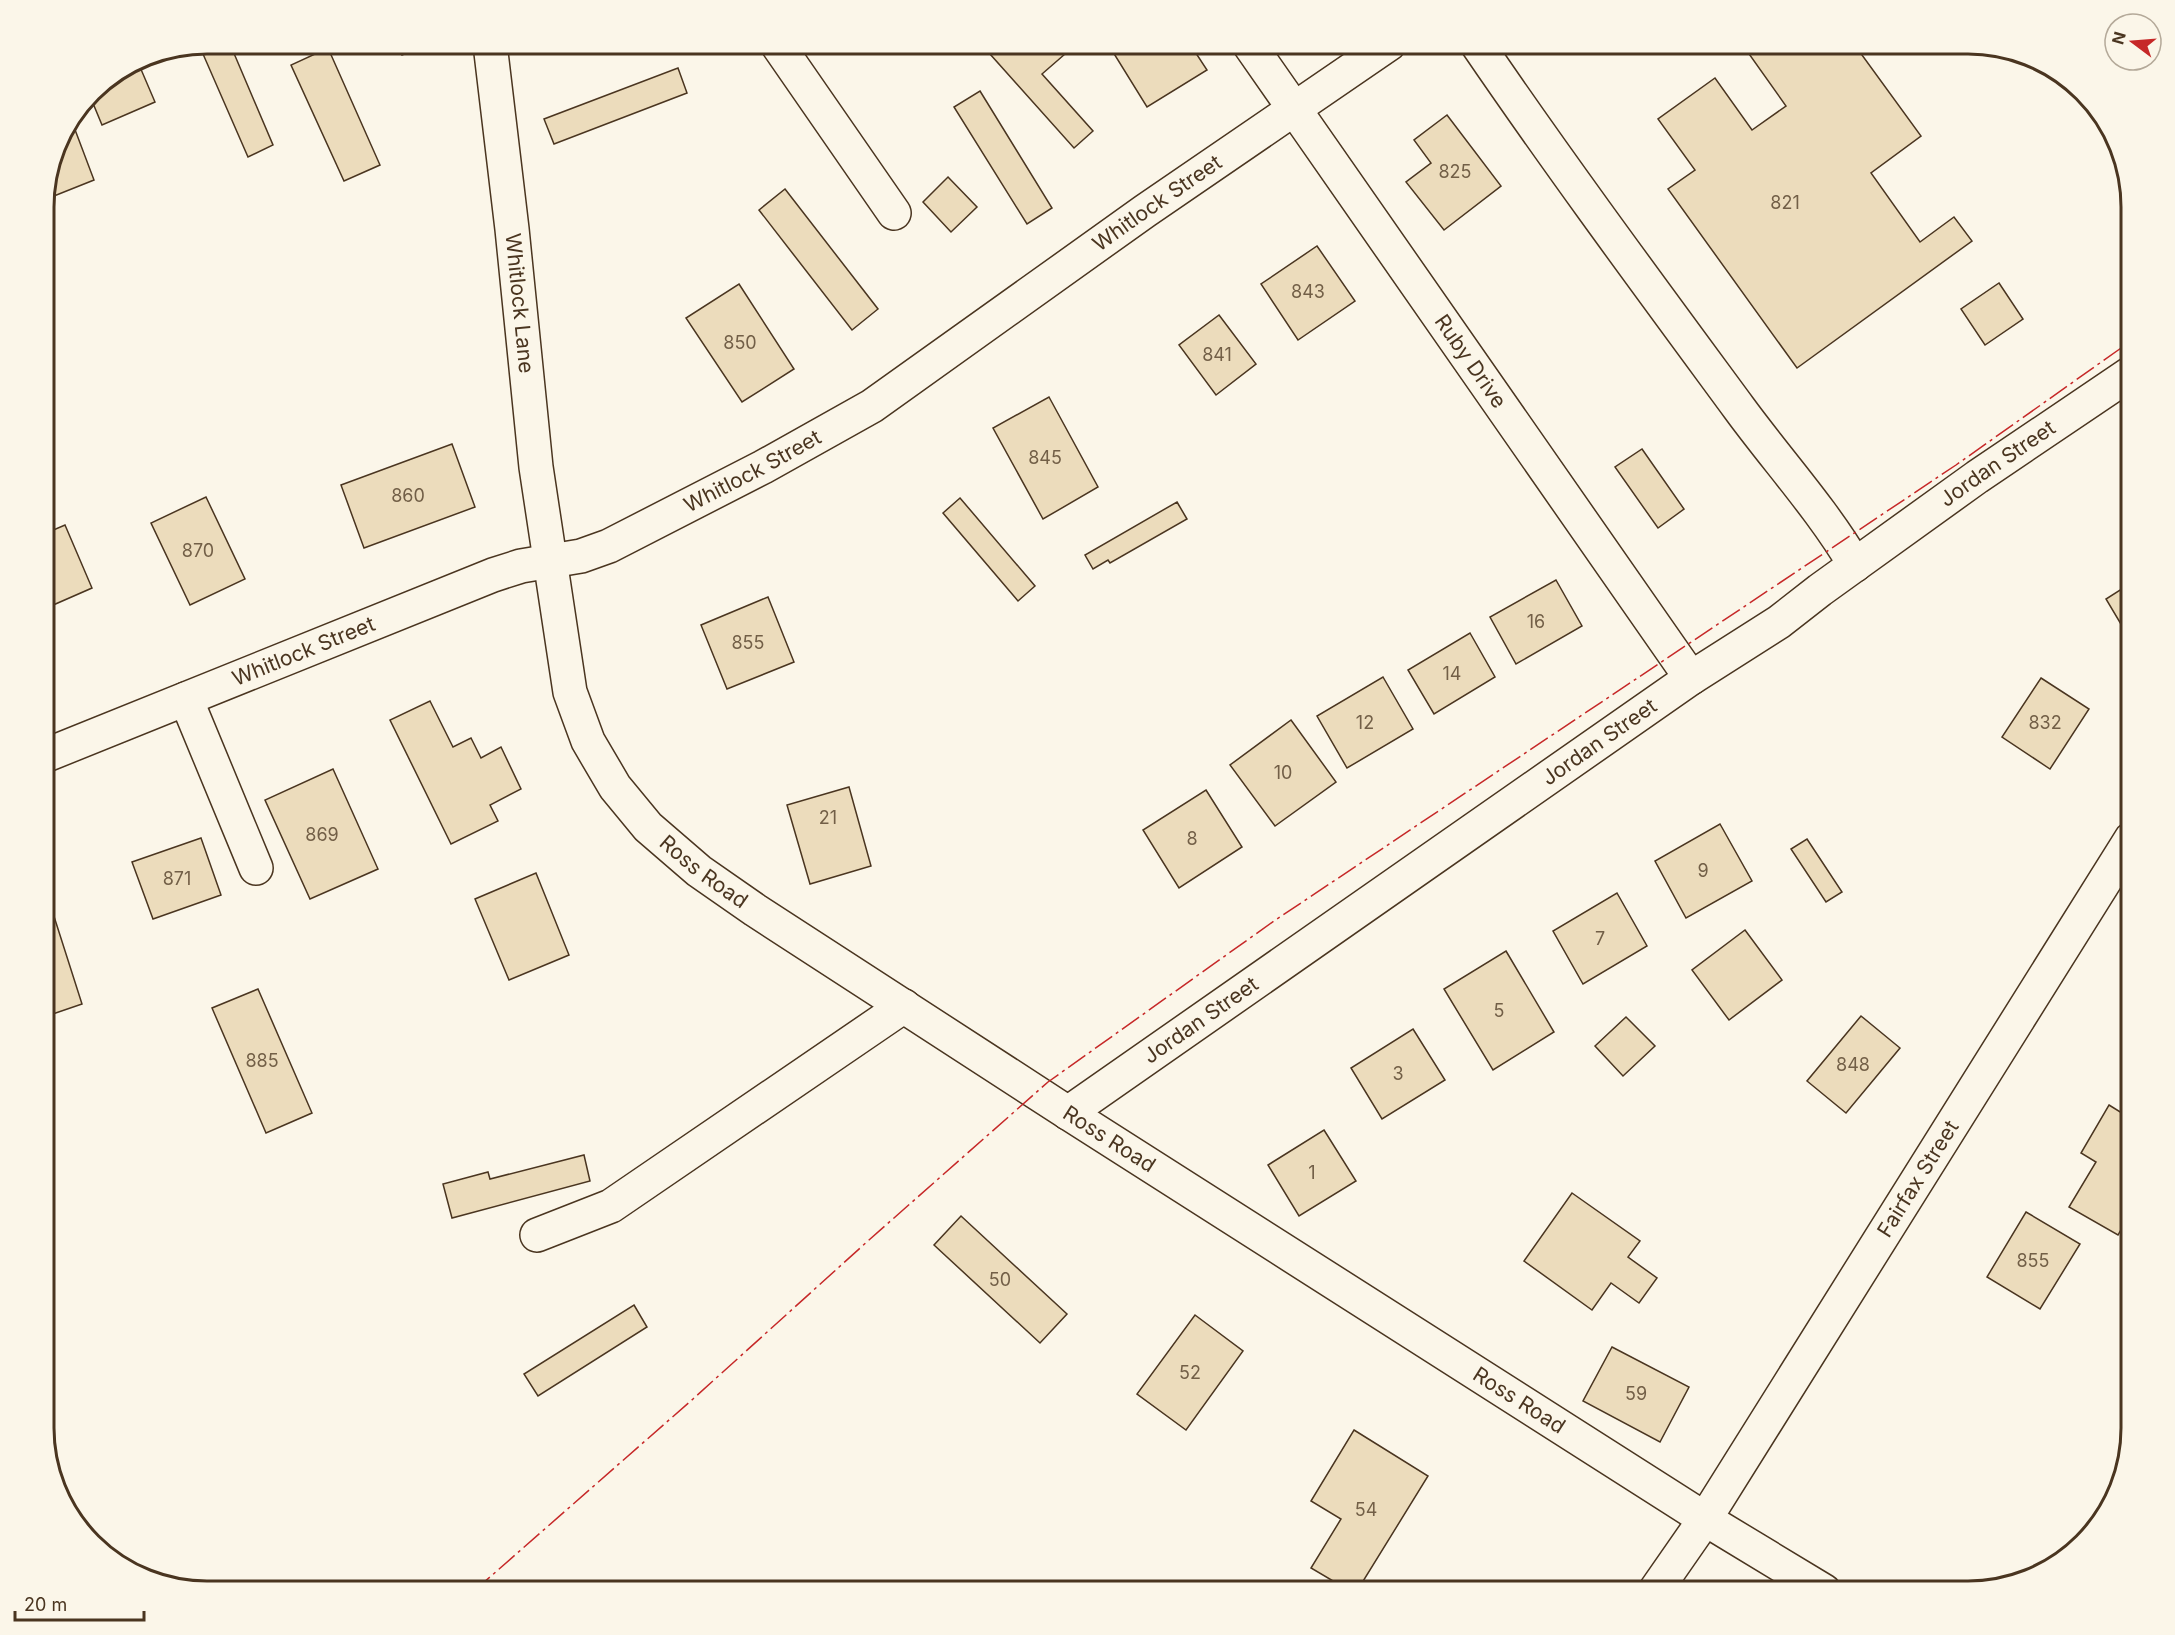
<svg xmlns="http://www.w3.org/2000/svg" width="2175" height="1635" viewBox="0 0 2175 1635" font-family="Inter,sans-serif">
	<style>
		.building { fill: #ecdcbc; stroke: #4a3520; stroke-width: 1.5 }
		.lines { fill: none; stroke-linecap: round; stroke-linejoin: round }
		.minor-casing { stroke: #4a3520; stroke-width: 36 }
		.minor { stroke: #fbf6e9; stroke-width: 33 }
		.power { stroke: #c62828; stroke-width: 1.5; stroke-dasharray: 21 4.5 3 4.5; stroke-linecap: butt }
		.labels { text-anchor: middle; stroke-width: 4.5; stroke-linejoin: round; paint-order: stroke }
		.number-label { font-size: 18px; fill: #725f47 }
		.street-label { font-size: 21px; fill: #4a3520; stroke: #fbf6e9 }
		.rim { fill: none; stroke: #4a3520; stroke-width: 3 }
	</style>
	<rect width="100%" height="100%" fill="#fbf6e9"/>
	<g class="building">
		<polygon points="227,44 230,44 273,145 248,157 203,54"/>
		<polygon points="398,44 424,44 425,46 402,55"/>
		<polygon points="1002,44 1056,44 1065,54 1042,74 1093,131 1074,148 990,54"/>
		<polygon points="1108,44 1190,44 1207,70 1147,107"/>
		<polygon points="1742,44 1854,44 1921,136 1871,173 1920,242 1954,217 1972,241 1797,368 1668,189 1695,170 1658,119 1715,78 1752,130 1786,106"/>
		<polygon points="328,48 380,165 344,181 291,65"/>
		<polygon points="137,60 155,102 102,125 90,96 99,84"/>
		<polygon points="678,68 687,93 554,144 544,119"/>
		<polygon points="980,91 1052,208 1027,224 954,107"/>
		<polygon points="1447,115 1501,186 1444,230 1406,182 1431,163 1414,140"/>
		<polygon points="74,127 94,180 44,200 60,135 63,132"/>
		<polygon points="948,177 977,207 951,232 923,202"/>
		<polygon points="785,189 878,309 852,330 759,210"/>
		<polygon points="1317,246 1355,301 1298,340 1261,284"/>
		<polygon points="1999,283 2023,319 1985,345 1961,309"/>
		<polygon points="739,284 794,369 742,402 686,318"/>
		<polygon points="1219,315 1256,364 1216,395 1179,345"/>
		<polygon points="1049,397 1098,487 1043,519 993,428"/>
		<polygon points="452,444 475,507 364,548 341,485"/>
		<polygon points="1642,449 1684,509 1658,528 1615,467"/>
		<polygon points="206,497 245,579 190,605 151,523"/>
		<polygon points="960,498 1035,586 1018,601 943,513"/>
		<polygon points="1177,502 1187,519 1110,563 1108,560 1093,569 1085,555"/>
		<polygon points="65,525 92,588 44,609 44,534"/>
		<polygon points="1556,580 1582,626 1516,664 1490,617"/>
		<polygon points="2131,583 2131,641 2106,599"/>
		<polygon points="768,597 794,662 727,689 701,625"/>
		<polygon points="1470,633 1495,677 1434,714 1408,670"/>
		<polygon points="1383,677 1413,729 1347,768 1317,716"/>
		<polygon points="2041,678 2089,709 2050,769 2002,737"/>
		<polygon points="430,701 453,747 471,738 481,758 501,747 521,789 490,805 498,821 451,844 390,720"/>
		<polygon points="1291,720 1336,782 1275,826 1230,765"/>
		<polygon points="333,769 378,869 310,899 265,800"/>
		<polygon points="849,787 871,866 810,884 787,805"/>
		<polygon points="1206,790 1242,847 1179,888 1143,830"/>
		<polygon points="1720,824 1752,881 1686,918 1655,861"/>
		<polygon points="201,838 221,895 153,919 132,862"/>
		<polygon points="1807,839 1842,892 1826,902 1791,849"/>
		<polygon points="536,873 569,955 509,980 475,899"/>
		<polygon points="1617,893 1647,946 1583,984 1553,931"/>
		<polygon points="51,907 82,1004 44,1017 44,909"/>
		<polygon points="1745,930 1782,980 1729,1020 1692,970"/>
		<polygon points="1506,951 1554,1032 1493,1070 1444,989"/>
		<polygon points="258,989 312,1113 266,1133 212,1008"/>
		<polygon points="1861,1016 1900,1048 1846,1113 1807,1081"/>
		<polygon points="1626,1017 1655,1046 1623,1076 1595,1046"/>
		<polygon points="1413,1029 1445,1080 1382,1119 1351,1068"/>
		<polygon points="2109,1105 2125,1115 2131,1105 2131,1212 2118,1235 2069,1207 2096,1162 2081,1153"/>
		<polygon points="1324,1130 1356,1181 1299,1216 1268,1165"/>
		<polygon points="584,1155 590,1181 452,1218 443,1184 488,1172 490,1179"/>
		<polygon points="1572,1193 1640,1241 1628,1257 1657,1278 1639,1303 1611,1283 1592,1310 1524,1261"/>
		<polygon points="2026,1212 2080,1244 2040,1309 1987,1277"/>
		<polygon points="961,1216 1067,1314 1040,1343 934,1245"/>
		<polygon points="634,1305 647,1327 538,1396 524,1374"/>
		<polygon points="1195,1315 1243,1351 1186,1430 1137,1394"/>
		<polygon points="1612,1347 1689,1387 1660,1442 1583,1401"/>
		<polygon points="1354,1430 1428,1476 1357,1591 1350,1591 1311,1568 1341,1519 1311,1501"/>
	</g>
	<g class="lines">
		<defs>
			<g id="minor">
				<path id="s1" d="M490 44 512 229 536 467 570 692 588 741 615 787 648 827 699 871 755 910 1068 1113 1705 1519 1824 1591"/>
				<polyline points="777,44 894,213"/>
				<path id="s2" d="M1249 44 1691 678"/>
				<path d="M1477 44C1561 167 1650 287 1739 408 1777 460 1822 509 1855 565"/>
				<polyline points="186,699 256,868"/>
				<path id="s3" d="M44 756 493 575 521 566 581 556 609 546 763 467 872 406 1145 211 1389 44"/>
				<path id="s4" d="M1068 1113 1691 678 1779 622 1820 590 1977 477 2131 373"/>
				<polyline points="537,1235 611,1206 904,1006"/>
				<path id="s5" d="M1655 1591 1705 1519 2131 839"/>
			</g>
		</defs>
		<use href="#minor" class="minor-casing"/>
		<use href="#minor" class="minor"/>
		<polyline class="power" points="474,1591 693,1399 869,1240 1048,1082 1274,921 1956,465 2131,341"/>
	</g>
	<g class="labels">
		<g class="number-label">
			<text x="1455" y="178">825</text>
			<text x="1785" y="209">821</text>
			<text x="1308" y="298">843</text>
			<text x="740" y="349">850</text>
			<text x="1217" y="361">841</text>
			<text x="1045" y="464">845</text>
			<text x="408" y="502">860</text>
			<text x="198" y="557">870</text>
			<text x="1536" y="628">16</text>
			<text x="748" y="649">855</text>
			<text x="1452" y="680">14</text>
			<text x="1365" y="729">12</text>
			<text x="2045" y="729">832</text>
			<text x="1283" y="779">10</text>
			<text x="828" y="824">21</text>
			<text x="322" y="841">869</text>
			<text x="1192" y="845">8</text>
			<text x="1703" y="877">9</text>
			<text x="177" y="885">871</text>
			<text x="1600" y="945">7</text>
			<text x="1499" y="1017">5</text>
			<text x="262" y="1067">885</text>
			<text x="1853" y="1071">848</text>
			<text x="1398" y="1080">3</text>
			<text x="1312" y="1179">1</text>
			<text x="2033" y="1267">855</text>
			<text x="1000" y="1286">50</text>
			<text x="1190" y="1379">52</text>
			<text x="1636" y="1400">59</text>
			<text x="1366" y="1516">54</text>
		</g>
		<g class="street-label">
			<text dy="7" stroke="none"><textPath href="#s3" startOffset="1252">Whitlock Street</textPath></text>
			<text dy="7" stroke="none"><textPath href="#s1" startOffset="261">Whitlock Lane</textPath></text>
			<text dy="7" stroke="none"><textPath href="#s2" startOffset="387">Ruby Drive</textPath></text>
			<text dy="7" stroke="none"><textPath href="#s4" startOffset="1134">Jordan Street</textPath></text>
			<text dy="7" stroke="none"><textPath href="#s3" startOffset="766">Whitlock Street</textPath></text>
			<text dy="7" stroke="none"><textPath href="#s3" startOffset="280">Whitlock Street</textPath></text>
			<text dy="7" stroke="none"><textPath href="#s4" startOffset="648">Jordan Street</textPath></text>
			<text dy="7" stroke="none"><textPath href="#s1" startOffset="882">Ross Road</textPath></text>
			<text dy="7" stroke="none"><textPath href="#s4" startOffset="162">Jordan Street</textPath></text>
			<text dy="7" stroke="none"><textPath href="#s1" startOffset="1368">Ross Road</textPath></text>
			<text dy="7" stroke="none"><textPath href="#s5" startOffset="489">Fairfax Street</textPath></text>
			<text dy="7" stroke="none"><textPath href="#s1" startOffset="1854">Ross Road</textPath></text>
		</g>
	</g>
	<path d="M0 0H2175V1635H0ZM207 54H1968A153 153 0 0 1 2121 207V1428A153 153 0 0 1 1968 1581H207A153 153 0 0 1 54 1428V207A153 153 0 0 1 207 54Z" fill="#fbf6e9" fill-rule="evenodd"/>
	<path class="rim" d="M207 54H1968A153 153 0 0 1 2121 207V1428A153 153 0 0 1 1968 1581H207A153 153 0 0 1 54 1428V207A153 153 0 0 1 207 54Z"/>
	<g transform="translate(2133 42) rotate(286)"><circle r="28" fill="#fbf6e9" stroke="#b4a999" stroke-width="1.5"/>
	<path d="M0-4.5L10 22L0 15L-10 22Z" fill="#c62828"/>
	<text y="-9" font-size="16" font-weight="bold" text-anchor="middle" fill="#4a3520">N</text>
	</g>
	<path d="M15 1611v9h129v-9" fill="none" stroke="#4a3520" stroke-width="3"/>
	<text x="24" y="1611" font-size="18" fill="#4a3520" stroke="#fbf6e9" stroke-width="4.5" paint-order="stroke">20 m</text>
</svg>
